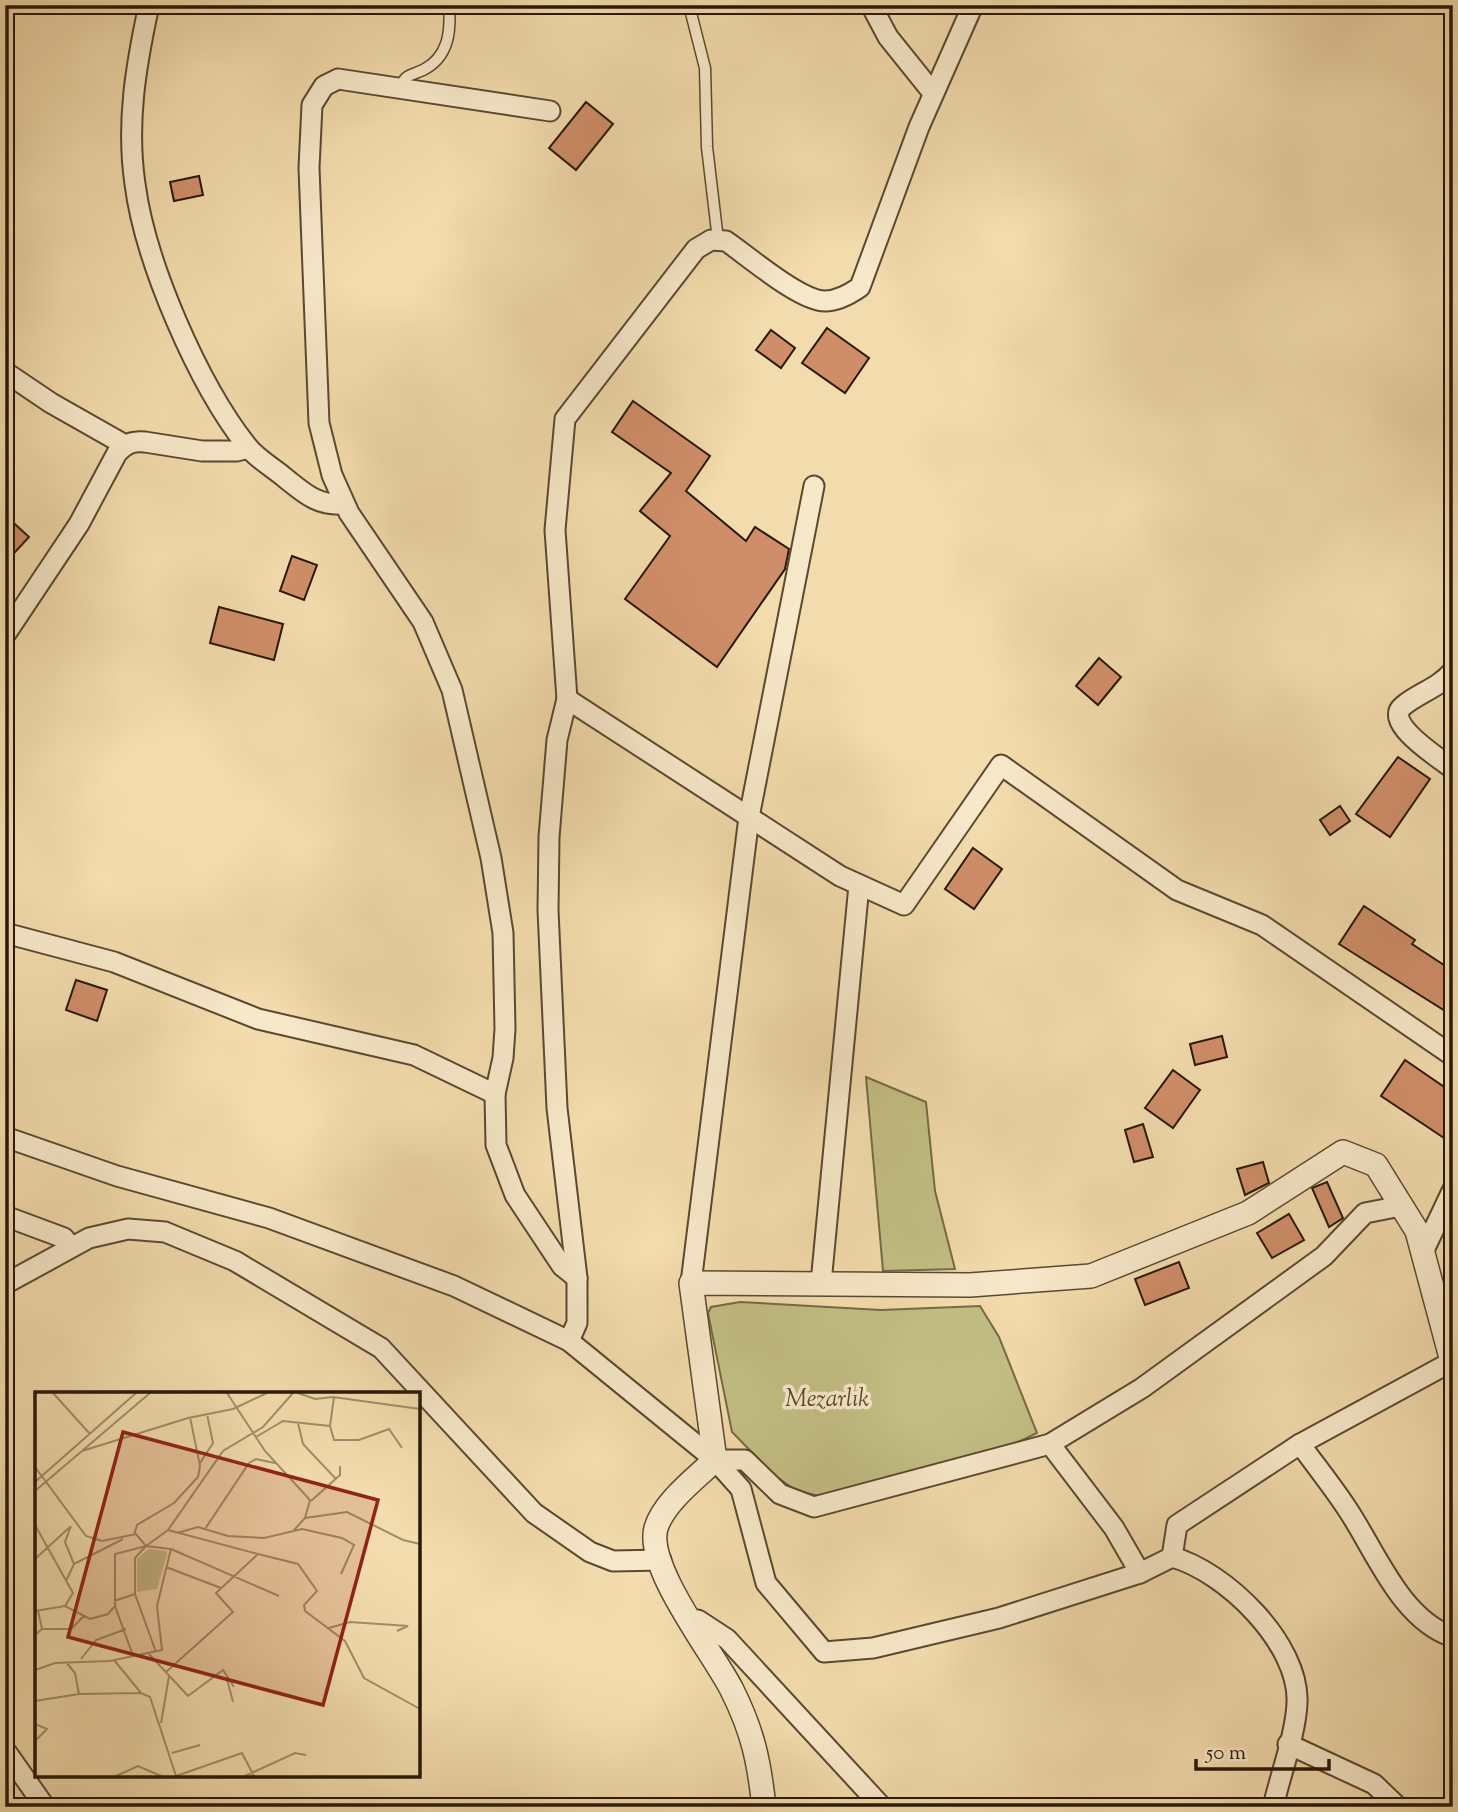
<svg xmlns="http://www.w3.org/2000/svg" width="1458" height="1812" viewBox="0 0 1458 1812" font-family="'Sorts Mill Goudy',serif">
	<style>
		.green { fill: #c2be84; stroke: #756b45; stroke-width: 2 }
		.building { fill: #cf8e69; stroke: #281806; stroke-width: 2 }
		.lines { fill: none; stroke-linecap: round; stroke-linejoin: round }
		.service-casing { stroke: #5a4930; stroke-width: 13 }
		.minor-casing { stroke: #5a4930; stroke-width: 23 }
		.tertiary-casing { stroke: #5a4930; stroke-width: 26 }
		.service { stroke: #f7e8c9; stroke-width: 10 }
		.minor { stroke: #f7e8c9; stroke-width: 19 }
		.tertiary { stroke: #f7e8c9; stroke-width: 23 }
		.labels { text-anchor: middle; stroke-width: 7; stroke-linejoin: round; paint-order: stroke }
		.park-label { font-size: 24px; font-style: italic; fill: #564a2c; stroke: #f7e8c9 }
		.inset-road { fill: none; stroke: #a18d6a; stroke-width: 2 }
		.view { fill: #8f2418; fill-opacity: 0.15; stroke: #8f2418; stroke-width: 3.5 }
		.inset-edge { fill: none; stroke: #281806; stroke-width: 3.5 }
	</style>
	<rect width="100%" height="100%" fill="#f2dbac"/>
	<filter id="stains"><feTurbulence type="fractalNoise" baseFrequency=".00286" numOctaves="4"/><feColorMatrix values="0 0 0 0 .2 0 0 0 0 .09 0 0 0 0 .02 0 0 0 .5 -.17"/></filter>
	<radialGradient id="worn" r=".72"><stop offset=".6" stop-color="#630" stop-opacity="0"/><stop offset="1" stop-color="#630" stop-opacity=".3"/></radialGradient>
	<g class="green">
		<polygon points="866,1077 926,1102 935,1191 955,1269 883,1271"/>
		<polygon points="740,1302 881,1310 980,1306 999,1337 1037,1433 1014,1444 819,1496 795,1490 773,1474 732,1432 708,1313 711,1307"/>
	</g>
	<g class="building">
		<polygon points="586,102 613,124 576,170 549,148"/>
		<polygon points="199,176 203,195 174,201 170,182"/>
		<polygon points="827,328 869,358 845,393 802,363"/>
		<polygon points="771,330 795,348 781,368 756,350"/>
		<polygon points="633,401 710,456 686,491 746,541 755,527 789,549 785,569 717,667 625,599 670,536 640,511 671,473 612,432"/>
		<polygon points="5,515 29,537 5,563"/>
		<polygon points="292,556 317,565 304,600 280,591"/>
		<polygon points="219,607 283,624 274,660 210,643"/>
		<polygon points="1099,658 1121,677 1098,705 1076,686"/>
		<polygon points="1398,757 1430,779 1390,837 1356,814"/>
		<polygon points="1340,806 1350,821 1330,835 1320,820"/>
		<polygon points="973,848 1002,869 974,909 945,889"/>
		<polygon points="1364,906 1415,940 1412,944 1453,971 1453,1016 1339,944"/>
		<polygon points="76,980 107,990 97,1021 66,1010"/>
		<polygon points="1222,1036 1227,1057 1195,1065 1190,1044"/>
		<polygon points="1405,1060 1453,1093 1453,1144 1381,1096"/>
		<polygon points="1173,1070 1200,1090 1173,1128 1145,1108"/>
		<polygon points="1143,1124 1153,1157 1134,1162 1125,1130"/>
		<polygon points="1263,1162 1269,1183 1245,1195 1237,1169"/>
		<polygon points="1327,1182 1343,1218 1329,1227 1312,1188"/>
		<polygon points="1289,1214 1304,1240 1272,1258 1257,1233"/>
		<polygon points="1179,1262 1189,1288 1145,1305 1135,1279"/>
	</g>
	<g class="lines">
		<defs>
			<g id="service">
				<polyline points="689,5 705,68 707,147 718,240"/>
				<path d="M401 86C405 74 413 75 423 70 449 57 451 31 449 5"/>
			</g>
			<g id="minor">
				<path d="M149 5C136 65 126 123 135 184 145 262 198 384 247 446 256 458 272 467 284 477 304 493 317 506 344 504"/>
				<polyline points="871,5 888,37 933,93"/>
				<polyline points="550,111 338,79 324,86 312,105 309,168 319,423 332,475 349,513 423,622 452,690 491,858 503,933 505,1029 503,1058 495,1094 496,1145 515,1195 562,1266 577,1278"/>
				<polyline points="5,372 51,403 125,445"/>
				<path d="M5 635 79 524 117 453C126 444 131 441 145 442L202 451H237L248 448"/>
				<path d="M1453 671C1437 689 1420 692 1403 706 1382 723 1441 759 1453 769"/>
				<path d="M567 699 555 530 565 419 696 249 711 240 726 241C748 256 800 301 825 301 838 301 850 294 860 287L919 127 973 5"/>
				<polyline points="5,933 114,962 258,1019 414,1055 495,1094"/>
				<polyline points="5,1137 117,1176 269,1218 454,1286 569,1341"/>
				<polyline points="5,1216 64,1238 71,1247"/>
				<polyline points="1424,1250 1453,1189"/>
				<polyline points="691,1283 749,817 814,486"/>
				<polyline points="821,1283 859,885"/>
				<polyline points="5,1284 89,1238 128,1229 165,1232 235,1261 381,1348 534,1513 590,1552 613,1561 661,1560"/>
				<polyline points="1050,1444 1114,1528 1140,1573"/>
				<path d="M1300 1444C1316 1466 1333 1487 1348 1510 1376 1552 1401 1620 1453 1637"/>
				<polyline points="715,1460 569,1341 577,1323 577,1278 557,1108 548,910 549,837 557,740 567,699 840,876 904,905 1001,765 1177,890 1262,925 1453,1056"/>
				<polyline points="1172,1557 1177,1525 1300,1444 1451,1362"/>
				<polyline points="690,1623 698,1620 727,1639 882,1807"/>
				<polyline points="1288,1744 1374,1784 1398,1807"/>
				<polyline points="5,1750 45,1807"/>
				<path d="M1273 1807C1280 1776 1296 1733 1297 1703 1300 1644 1225 1571 1172 1557L1140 1573 999 1618 873 1648 824 1652 766 1583 741 1489 715 1460H745L780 1494 814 1507 1050 1444 1142 1388 1324 1256 1365 1213 1401 1206"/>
			</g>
			<path id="tertiary" d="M764 1807C759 1761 753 1732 732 1690 714 1654 645 1567 656 1528 664 1502 696 1478 715 1460L691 1283 970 1285 1091 1276 1248 1213 1343 1152 1376 1165 1417 1231 1453 1365"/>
		</defs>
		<use href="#service" class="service-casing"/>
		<use href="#minor" class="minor-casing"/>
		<use href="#tertiary" class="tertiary-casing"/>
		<use href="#service" class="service"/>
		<use href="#minor" class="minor"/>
		<use href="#tertiary" class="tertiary"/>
	</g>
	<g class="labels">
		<g class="park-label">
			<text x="827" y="1406">Mezarlık</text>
		</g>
	</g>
	<g transform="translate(35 1392)">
		<rect width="385" height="385" fill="#f2dbac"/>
		<path d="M114 157 131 159 132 163 122 197 102 200V167Z" fill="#c2be84"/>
		<path class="inset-road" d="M18 1 55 42M192 1 230 59 275 108 270 126M263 1 280 7 298 5 385 17M299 5 295 34 299 48H324L354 37 367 56M263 31 268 52 301 87M221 45 248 29 295 34M47 59 153 26 198 17 232 1M165 71 178 51 172 22M0 75 51 144 67 149 101 142 111 154 136 157 122 214 127 258 75 269 20 271 0 278M0 90 101 1M0 99 115 1M276 109 305 83V74M0 133 38 201 30 214M170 137 214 71 221 67 240 71M133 138 188 59 228 35 258 1M259 138 270 126 312 120 368 148 385 152M142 141 163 135 193 144 229 146 267 137 307 146 319 153 306 182M99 143 102 133 139 111 163 85 165 74 155 25M111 154 133 138 223 162 181 201 198 220 131 280M136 157 244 204M223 162 263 172 282 199 269 213 270 219 310 249 329 286 385 317M0 167 35 135M39 172 88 147M131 175 186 196M31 189 39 172 30 150 36 134M79 209 100 202M80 214 97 261M0 219 30 214 55 227 73 222 80 214V162L111 154 100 166V202L121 260M294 236 315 230 373 234 362 239M7 237H36L49 224M0 243 7 237 3 219M114 262 153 304 188 278 199 295M46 267 61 248 91 237M79 268 106 301M31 270 40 281 44 302 106 301 115 305 141 384M192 287 198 310M0 309 44 302M126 331 134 284M0 332 12 337 0 349M137 361 165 353M81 384 103 374 126 384M141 384 207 361 219 384M210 384 260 361 271 363"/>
		<path class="view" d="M88 40 343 108 288 313 33 245Z"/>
		<rect width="385" height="385" class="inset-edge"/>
	</g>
	<rect width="1458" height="1812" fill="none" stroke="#f2dbac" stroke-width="28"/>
	<rect x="7" y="7" width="1444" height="1798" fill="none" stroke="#281806" stroke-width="3.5"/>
	<rect x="14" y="14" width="1430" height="1784" fill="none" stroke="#281806" stroke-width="2"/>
	<path d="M1196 1759v10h133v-10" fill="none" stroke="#281806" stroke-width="3.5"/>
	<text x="1206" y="1759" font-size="21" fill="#281806" stroke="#f7e8c9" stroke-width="5" paint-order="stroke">50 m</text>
	<rect width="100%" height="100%" filter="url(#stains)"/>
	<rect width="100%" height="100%" fill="url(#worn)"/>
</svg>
